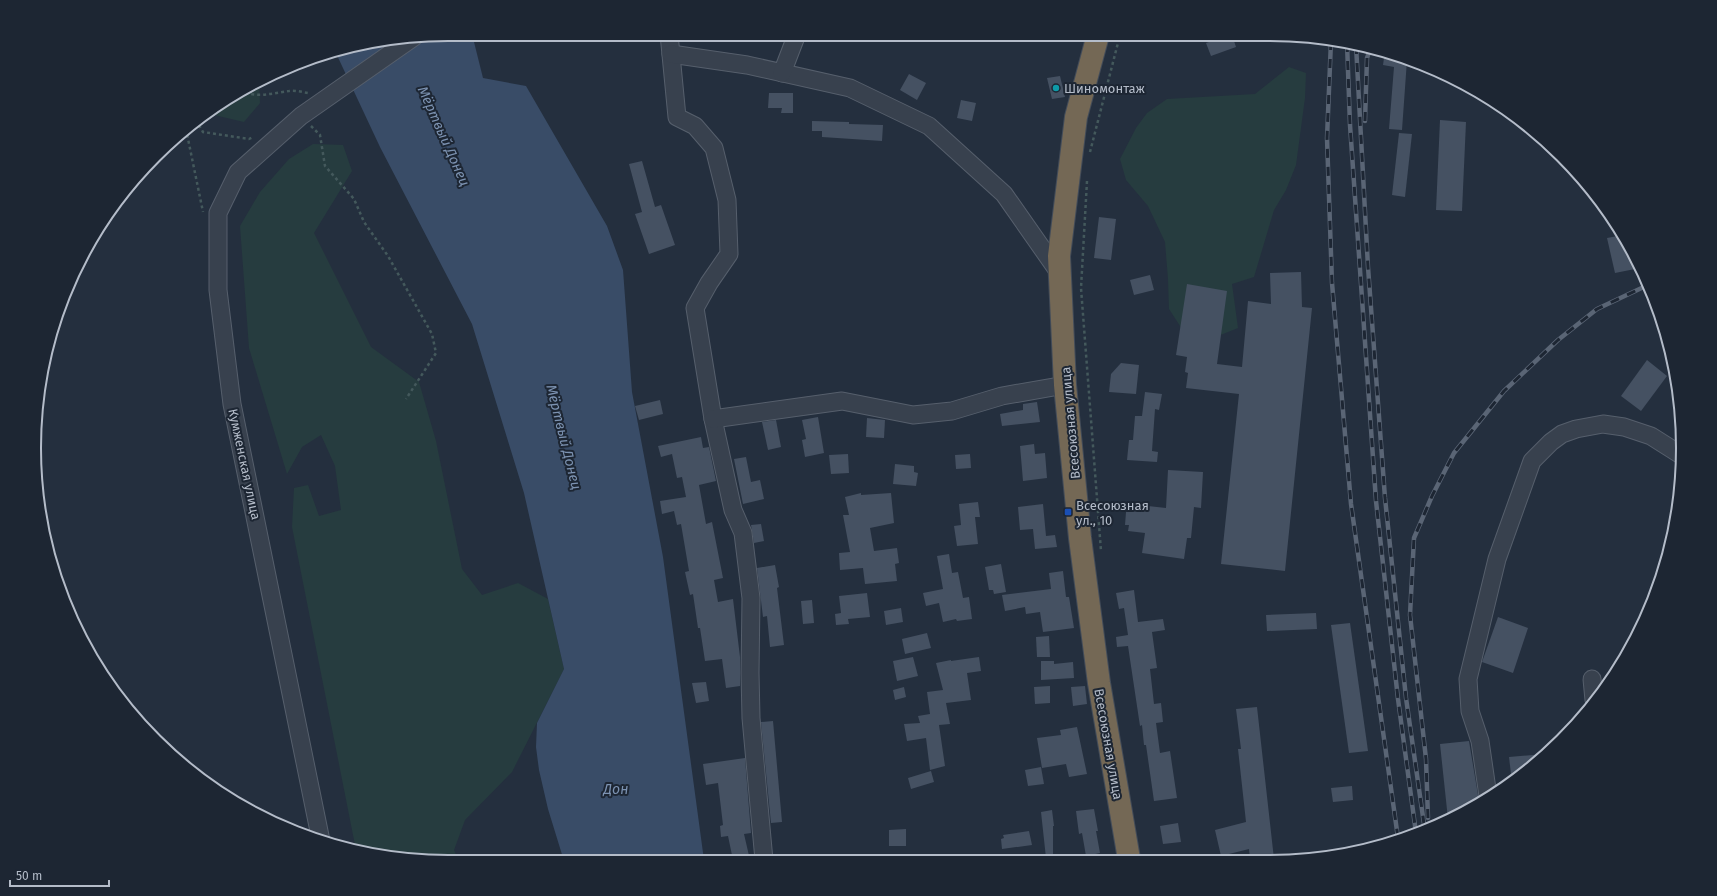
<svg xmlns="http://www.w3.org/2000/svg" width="1717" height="896" viewBox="0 0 1717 896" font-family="'Fira Sans',sans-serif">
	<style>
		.green { fill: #263c3f }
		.water { fill: #394c67 }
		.building { fill: #455162 }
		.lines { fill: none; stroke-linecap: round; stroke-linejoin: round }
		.minor-casing { stroke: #565f6c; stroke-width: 19 }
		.highway-casing { stroke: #434c59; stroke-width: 24 }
		.path { stroke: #44595c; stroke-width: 2.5; stroke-dasharray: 3 3; stroke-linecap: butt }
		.minor { stroke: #38414e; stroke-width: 17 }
		.highway { stroke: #746855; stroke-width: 22 }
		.rail-casing { stroke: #5a6575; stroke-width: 4.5 }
		.rail { stroke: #1d2633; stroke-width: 3; stroke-dasharray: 9; stroke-linecap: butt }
		.culture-dot { fill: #0f9aa8; stroke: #1d2633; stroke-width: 1.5 }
		.transit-dot { fill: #1a4fb4; stroke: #1d2633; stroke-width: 1.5 }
		.labels { text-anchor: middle; stroke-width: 4; stroke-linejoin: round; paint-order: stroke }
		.poi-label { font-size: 13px; fill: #b4bcc9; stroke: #1d2633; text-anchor: start }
		.street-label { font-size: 13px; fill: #b4bcc9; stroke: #1d2633 }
		.water-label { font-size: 14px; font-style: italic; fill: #7c92b1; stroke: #1d2633 }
		.rim { fill: none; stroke: #b4bcc9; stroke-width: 2 }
	</style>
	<rect width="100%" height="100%" fill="#242f3e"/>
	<g class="green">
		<polygon points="1289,67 1306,73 1305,98 1296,165 1286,190 1274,210 1254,277 1232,284 1238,328 1193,346 1169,309 1168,279 1165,242 1148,206 1126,180 1120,159 1136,128 1147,113 1167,99 1255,94"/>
		<polygon points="259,81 260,103 244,122 214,115 209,111 241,89"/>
		<polygon points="313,144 343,145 352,171 314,233 371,347 419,382 436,441 462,569 482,595 518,583 548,599 564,669 512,772 465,820 454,850 459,861 421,861 356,850 292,527 294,488 308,485 319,516 341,510 335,466 321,435 302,447 287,474 249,348 240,226 260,192 289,159"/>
	</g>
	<polygon class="water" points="448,34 472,34 483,78 526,86 607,226 623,270 632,392 663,557 704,860 564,861 548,809 539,770 536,747 537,723 564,669 524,493 472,324 380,147 335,51 367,42"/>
	<g class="building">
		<polygon points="1229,35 1232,35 1236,47 1211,56 1206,43"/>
		<polygon points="1385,51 1407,60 1402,130 1389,129 1394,67 1383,65"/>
		<polygon points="909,74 926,83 917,100 900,90"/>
		<polygon points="1060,76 1065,97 1052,99 1047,78"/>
		<polygon points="769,93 793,93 793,113 781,113 782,108 768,108"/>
		<polygon points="961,100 976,103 972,121 957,118"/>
		<polygon points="1440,120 1466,122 1462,211 1436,210"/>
		<polygon points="812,121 849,122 849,124 883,125 882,141 822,137 822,131 812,131"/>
		<polygon points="1399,133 1412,134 1405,197 1392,195"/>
		<polygon points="642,161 655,207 661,205 675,245 649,254 635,214 642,212 629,164"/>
		<polygon points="1099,217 1116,219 1111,260 1094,258"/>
		<polygon points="1623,235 1628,241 1640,268 1615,273 1607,238"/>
		<polygon points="1301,272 1302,307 1312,308 1285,571 1221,564 1239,394 1186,388 1188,373 1185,372 1187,357 1176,355 1187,284 1227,291 1217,364 1242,367 1248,301 1271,304 1270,273"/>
		<polygon points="1150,275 1154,290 1134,295 1130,280"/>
		<polygon points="1647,360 1667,376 1641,411 1621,396"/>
		<polygon points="1121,363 1139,365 1136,394 1109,392 1111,374"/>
		<polygon points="1145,392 1162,394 1159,410 1155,409 1152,451 1158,452 1157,462 1127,460 1129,440 1133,440 1135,416 1142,416"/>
		<polygon points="660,400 663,414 639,420 635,406"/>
		<polygon points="1037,402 1040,422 1002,426 1000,414 1023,410 1023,404"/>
		<polygon points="818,417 824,453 805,457 802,440 806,439 802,420"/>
		<polygon points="867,418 885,420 884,438 866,437"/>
		<polygon points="776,420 781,447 768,450 762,422"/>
		<polygon points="701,437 703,448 709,447 716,481 699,485 706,524 712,522 723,578 714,580 718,602 733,599 740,657 740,686 726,688 722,659 705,661 700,628 698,628 693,594 690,595 685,572 689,571 681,524 677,525 674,511 662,514 660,501 686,497 682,477 677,478 672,454 661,457 658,446"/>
		<polygon points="1034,444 1035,454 1045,453 1047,478 1023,481 1020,446"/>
		<polygon points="848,454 849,473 831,474 829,455"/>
		<polygon points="970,454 971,468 956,469 955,455"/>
		<polygon points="746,457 751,482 760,480 764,499 743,504 734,459"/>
		<polygon points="895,464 914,466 914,472 918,473 916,486 893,484"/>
		<polygon points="1168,470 1203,472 1201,508 1194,507 1191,538 1187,538 1184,559 1142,553 1145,533 1128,531 1129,525 1125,525 1126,512 1130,512 1130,504 1166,508"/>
		<polygon points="861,493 861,495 891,493 894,523 870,528 874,551 897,548 899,563 895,564 897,581 865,584 863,568 840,570 839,553 850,552 843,515 849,515 845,497"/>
		<polygon points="978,502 980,517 975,517 978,544 957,546 954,526 961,525 959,504"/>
		<polygon points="1043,504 1046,536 1055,535 1057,547 1035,549 1033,529 1020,530 1018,507"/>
		<polygon points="761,524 764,541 754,543 751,525"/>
		<polygon points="949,554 952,573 958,572 963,598 969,597 972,619 957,621 956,619 943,622 939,603 926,606 923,593 943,589 937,556"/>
		<polygon points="1001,564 1006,592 994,594 993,590 989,590 985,567"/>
		<polygon points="775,565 779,587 777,588 784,645 770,647 767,616 763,617 757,568"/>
		<polygon points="1063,571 1066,597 1069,597 1074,628 1043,632 1040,612 1026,614 1025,607 1005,611 1002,595 1051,589 1049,573"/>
		<polygon points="1134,590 1138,622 1163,619 1165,630 1152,632 1157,668 1150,669 1154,704 1161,703 1163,722 1156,723 1160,753 1170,751 1177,798 1154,801 1146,745 1144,745 1142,725 1140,726 1128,646 1117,647 1116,637 1128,635 1124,608 1119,609 1116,593"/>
		<polygon points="867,593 870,617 848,619 849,624 836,625 835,614 841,613 839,596"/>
		<polygon points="812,600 814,623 803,624 801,601"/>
		<polygon points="901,608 903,622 886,625 884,611"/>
		<polygon points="1316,613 1317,629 1267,631 1266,615"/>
		<polygon points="1498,617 1528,628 1513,673 1482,662"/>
		<polygon points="1350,623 1368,751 1349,753 1331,625"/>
		<polygon points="927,633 931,648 905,654 902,639"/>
		<polygon points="1049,636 1050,657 1037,657 1036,637"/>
		<polygon points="913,657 918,676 897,681 893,661"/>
		<polygon points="979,657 981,671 967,673 971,700 946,703 950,724 939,725 945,766 930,770 926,738 907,741 904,724 920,723 918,716 930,714 927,692 943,690 936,663 951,660 951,661"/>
		<polygon points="1041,661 1054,661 1054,664 1073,662 1074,678 1041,680"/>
		<polygon points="706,682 709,701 696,703 692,683"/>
		<polygon points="1050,686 1050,703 1035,704 1034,687"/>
		<polygon points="1085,686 1087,704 1073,706 1071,687"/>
		<polygon points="904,687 906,697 895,700 893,690"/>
		<polygon points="1257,707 1274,859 1250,859 1249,849 1221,856 1215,830 1246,822 1238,749 1241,749 1236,709"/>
		<polygon points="773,721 782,822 771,823 761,722"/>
		<polygon points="1077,727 1087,774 1069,777 1066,764 1042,768 1037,738 1061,735 1060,730"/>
		<polygon points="1469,741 1479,801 1448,819 1440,744"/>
		<polygon points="1545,754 1521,777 1512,782 1509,757"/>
		<polygon points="745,758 751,833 744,834 750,860 733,860 728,836 721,837 720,826 723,825 718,783 706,785 703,764"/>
		<polygon points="1041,767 1044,784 1028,786 1025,770"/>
		<polygon points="931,771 934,782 911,789 908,778"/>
		<polygon points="1352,786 1353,800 1333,802 1331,788"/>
		<polygon points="1094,809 1098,831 1096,831 1100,853 1086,856 1082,833 1079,834 1076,811"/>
		<polygon points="1052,810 1054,826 1053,826 1053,857 1046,858 1041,812"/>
		<polygon points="1178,823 1181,842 1163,844 1160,826"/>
		<polygon points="906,829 906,846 889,846 889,830"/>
		<polygon points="1029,831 1032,845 1002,849 1001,839 1004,838 1003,835"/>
	</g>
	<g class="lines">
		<defs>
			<g id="minor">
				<polyline points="669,34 677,117 695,126 714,148 727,200 729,254 709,283 695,308 713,419 733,510 743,533 751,598 750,673 751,718 764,860"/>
				<polyline points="671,54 747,65 850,88 929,126 1004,194 1060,274"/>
				<polyline points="782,73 797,34"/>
				<polyline points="713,419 842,401 913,415 952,411 1002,396 1065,385"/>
				<polyline points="1592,679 1594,700"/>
				<polyline points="1488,796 1480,741 1470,711 1468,679 1497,559 1532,461 1551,442 1562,434 1576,429 1603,424 1624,427 1651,436 1681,455"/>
				<polyline points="321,841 232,404 218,290 218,213 238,172 301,116 414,37"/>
			</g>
			<polyline id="highway" points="1098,35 1076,117 1059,256 1065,385 1080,538 1099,683 1129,859"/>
		</defs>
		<use href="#minor" class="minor-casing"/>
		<use href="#highway" class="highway-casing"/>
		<g class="path">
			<polyline points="429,39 434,35"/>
			<path d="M240 90C255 99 273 93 289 91 295 90 302 92 308 93"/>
			<polyline points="196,120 203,132 249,139 253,137"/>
			<polyline points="311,126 320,135 325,166 354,199 364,222 388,256 432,334 436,353 406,399"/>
			<polyline points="186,129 203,212"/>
			<polyline points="1090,152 1120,35"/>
			<polyline points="1087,181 1081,288 1101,551"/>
		</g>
		<use href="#minor" class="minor"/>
		<use href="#highway" class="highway"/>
		<defs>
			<g id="rail">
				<polyline points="1331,41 1327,138 1332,283 1351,504 1398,838"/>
				<polyline points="1347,43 1350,125 1376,501 1398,699 1416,833"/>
				<polyline points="1356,45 1368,267 1385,498 1406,698 1425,831"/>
				<polyline points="1365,121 1367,58 1371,47"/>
				<polyline points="1428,818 1426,759 1410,615 1414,538 1432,496 1454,453 1504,391 1558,340 1597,309 1648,285"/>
			</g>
		</defs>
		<use href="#rail" class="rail-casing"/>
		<use href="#rail" class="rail"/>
	</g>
	<circle class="culture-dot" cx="1056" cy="88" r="4"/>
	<rect class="transit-dot" x="1064" y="508" width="8" height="8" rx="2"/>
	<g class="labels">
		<g class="poi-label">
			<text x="1064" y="93">Шиномонтаж</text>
			<text x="1076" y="510">Всесоюзная<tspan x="1076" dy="15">ул., 10</tspan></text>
		</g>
		<g class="street-label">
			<text transform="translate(1070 423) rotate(-95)" y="5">Всесоюзная улица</text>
			<text transform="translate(245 464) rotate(78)" y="5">Кумженская улица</text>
			<text transform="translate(1109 744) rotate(80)" y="5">Всесоюзная улица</text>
		</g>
		<g class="water-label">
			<text transform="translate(444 136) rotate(66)" y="5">Мёртвый Донец</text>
			<text transform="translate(564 437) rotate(76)" y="5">Мёртвый Донец</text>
			<text x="616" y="794">Дон</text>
		</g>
	</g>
	<path d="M0 0H1717V896H0ZM448 41H1269A407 407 0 0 1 1676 448V448A407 407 0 0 1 1269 855H448A407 407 0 0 1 41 448V448A407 407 0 0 1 448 41Z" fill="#1d2633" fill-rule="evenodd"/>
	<path class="rim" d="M448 41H1269A407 407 0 0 1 1676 448V448A407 407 0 0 1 1269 855H448A407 407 0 0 1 41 448V448A407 407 0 0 1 448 41Z"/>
	<path d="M10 880v6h99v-6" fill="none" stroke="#b4bcc9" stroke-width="2"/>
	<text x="16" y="880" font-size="12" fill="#b4bcc9" stroke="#1d2633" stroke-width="3" paint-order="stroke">50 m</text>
</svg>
